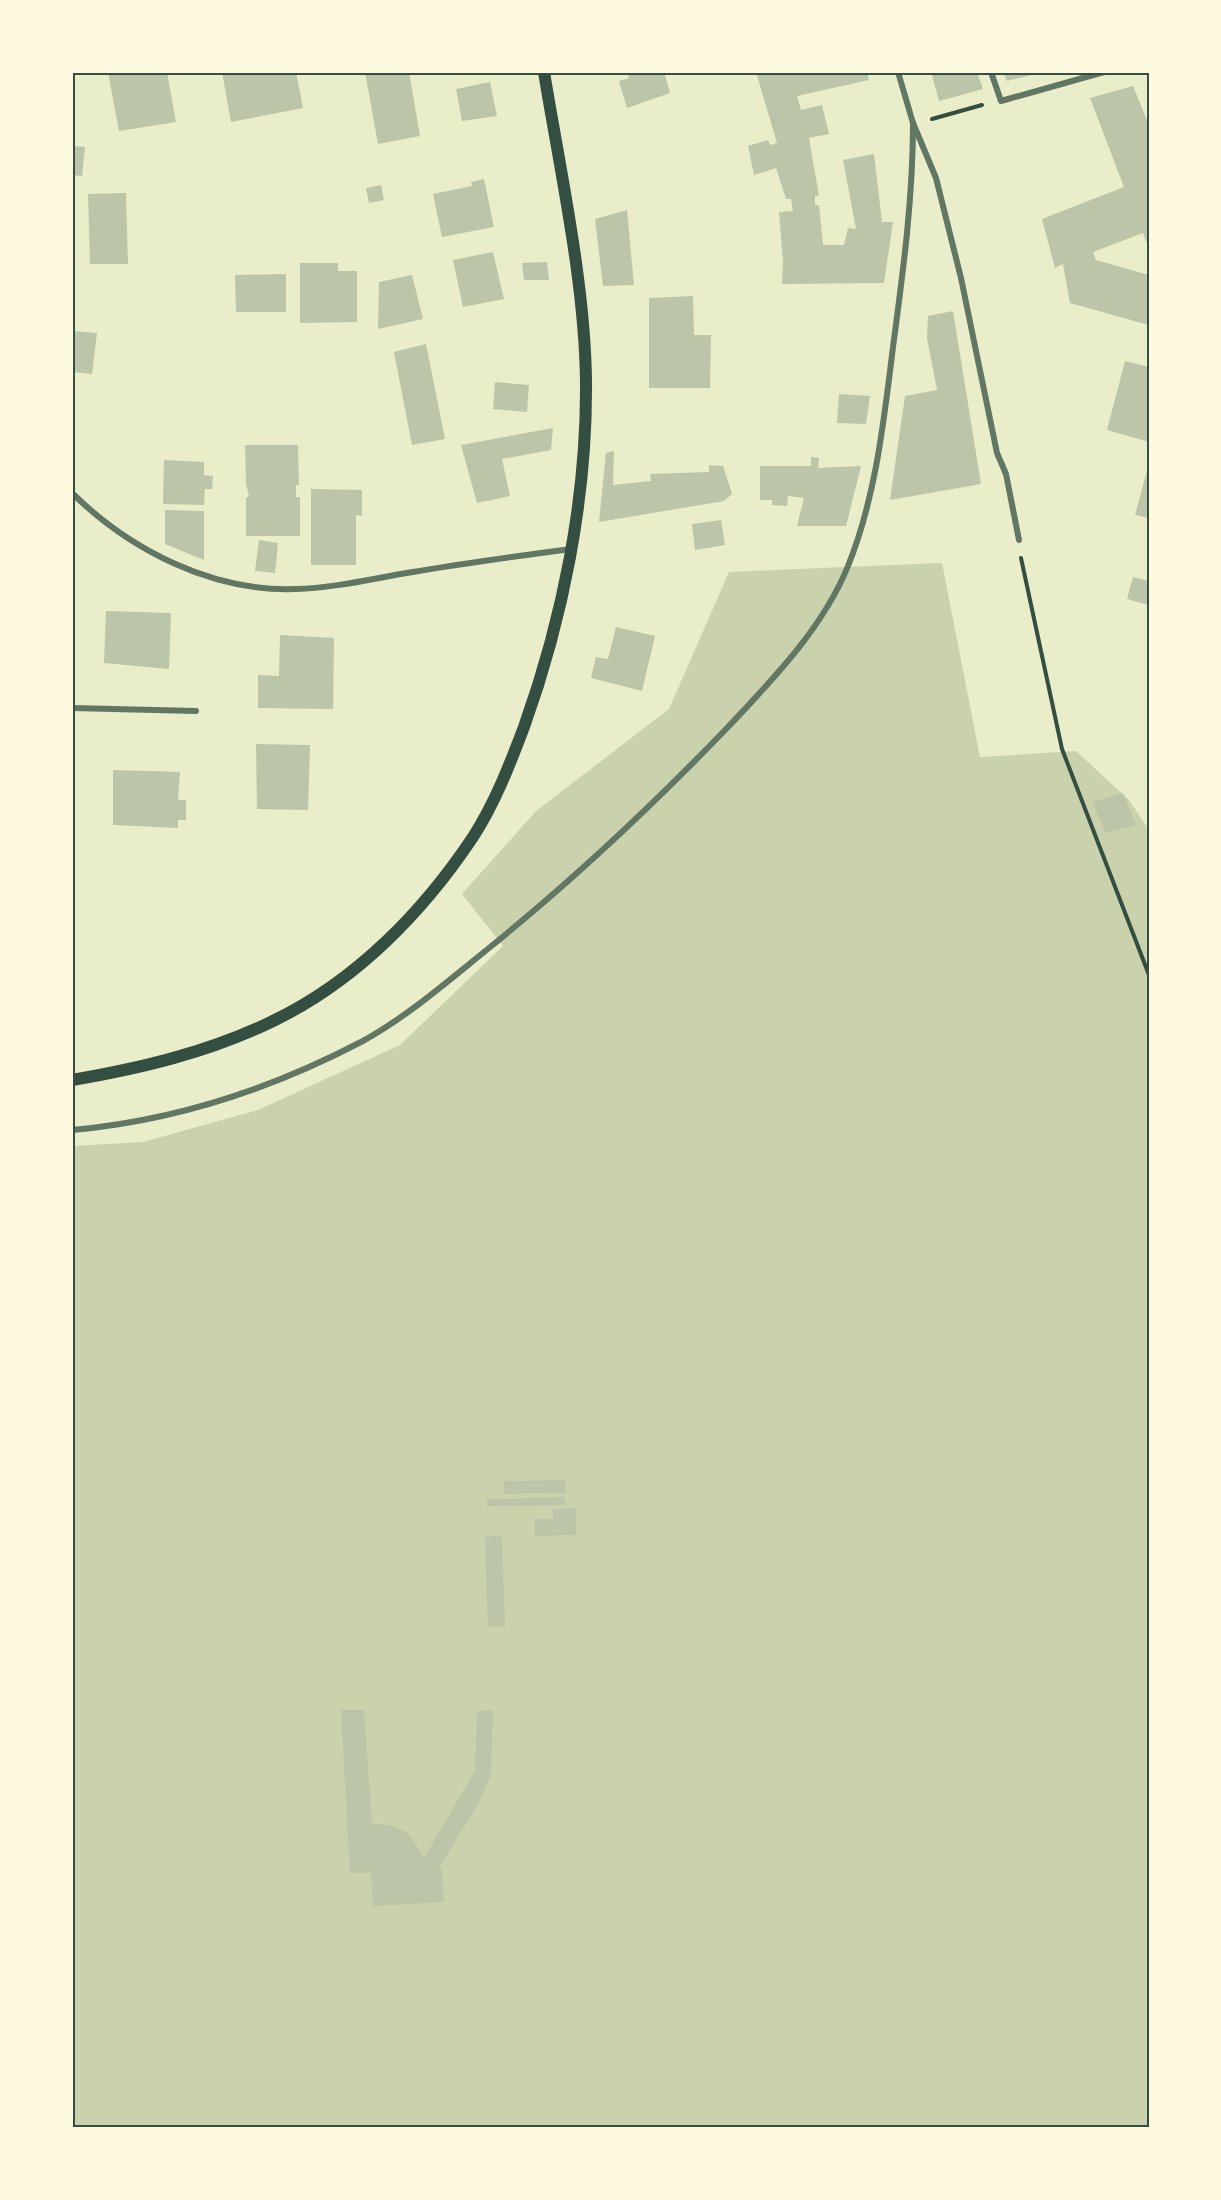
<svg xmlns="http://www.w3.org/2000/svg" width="1221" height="2200" viewBox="0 0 1221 2200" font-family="'IBM Plex Sans',sans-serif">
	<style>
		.green { fill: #cad2ad }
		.building { fill: #bcc5a7 }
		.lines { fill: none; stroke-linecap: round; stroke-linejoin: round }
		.path { stroke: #344e41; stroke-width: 4 }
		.minor { stroke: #617663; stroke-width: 6 }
		.secondary { stroke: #344e41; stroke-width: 12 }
		.neatline { fill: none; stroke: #344e41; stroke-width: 2 }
	</style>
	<rect width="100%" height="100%" fill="#e9edc9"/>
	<polygon class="green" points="942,563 980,757 1076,751 1129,800 1149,830 1149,2128 72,2128 72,1146 143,1142 258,1110 400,1045 503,946 462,894 536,811 669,709 729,572"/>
	<g class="building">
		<polygon points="108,72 167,72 176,122 119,131"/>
		<polygon points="222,72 296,72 303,108 231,122"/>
		<polygon points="365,72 409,72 420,136 378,144"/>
		<polygon points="627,72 664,72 670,93 627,108 619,81 629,78"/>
		<polygon points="756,72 867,72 869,80 797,96 801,110 822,105 829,134 809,138 819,196 815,196 815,205 819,205 823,245 844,245 848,228 856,229 843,160 874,154 882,222 893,222 884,283 782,284 783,262 779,212 793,211 791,199 786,199 776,168 754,175 748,146 768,140 770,145 777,143"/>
		<polygon points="931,72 977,72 983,89 939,101"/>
		<polygon points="1003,72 1040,72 1040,73 1007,81"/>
		<polygon points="490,82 497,116 462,121 456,89"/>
		<polygon points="1133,86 1149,125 1149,248 1143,233 1093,252 1096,260 1149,275 1149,325 1070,303 1063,264 1055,268 1042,219 1124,187 1090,98"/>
		<polygon points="72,146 85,147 82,176 72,175"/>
		<polygon points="484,179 494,227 442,237 433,194 472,186 471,182"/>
		<polygon points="381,185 384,200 369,203 366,188"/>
		<polygon points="126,193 128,264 90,264 88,194"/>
		<polygon points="627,210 634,285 603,286 595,219"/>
		<polygon points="493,252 504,299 463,307 453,260"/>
		<polygon points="547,262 549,280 524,280 522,263"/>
		<polygon points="300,263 338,263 338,271 357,271 357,322 300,323"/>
		<polygon points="286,274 286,312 236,312 235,275"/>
		<polygon points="412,275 423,319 378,329 379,282"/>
		<polygon points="693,296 694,335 711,335 710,388 649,388 649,298"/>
		<polygon points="953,311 981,484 890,500 905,396 937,390 927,338 928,316"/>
		<polygon points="72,331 97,333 92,374 72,372"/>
		<polygon points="426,344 445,439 412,445 394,352"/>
		<polygon points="1125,361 1149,367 1149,442 1107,430"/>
		<polygon points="495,382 529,385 527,412 493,409"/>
		<polygon points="839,394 870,396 866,424 837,423"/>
		<polygon points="553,428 551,450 502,459 510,496 477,503 461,445"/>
		<polygon points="245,445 298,445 299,485 296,485 296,497 300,497 300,536 246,536 246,498 249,496 246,484"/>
		<polygon points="614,451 613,485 651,481 650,474 709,472 709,465 723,466 732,494 724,501 599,522 606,453"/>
		<polygon points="811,457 819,458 818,468 861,466 846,526 797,526 804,498 788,496 787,506 772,505 772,500 760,500 760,466 811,466"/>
		<polygon points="164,460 204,462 204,475 213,476 212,489 205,489 204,505 163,504"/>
		<polygon points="1148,467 1149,467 1149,518 1135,515"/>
		<polygon points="311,489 362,490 362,516 356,515 356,565 311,565"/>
		<polygon points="165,510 204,511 204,560 165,544"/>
		<polygon points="721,520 725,545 695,550 692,524"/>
		<polygon points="259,540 278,543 275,573 255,571"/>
		<polygon points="1133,577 1149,581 1149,605 1127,599"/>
		<polygon points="106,611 171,613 169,669 104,663"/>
		<polygon points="616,627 655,636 642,691 591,678 596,657 608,659"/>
		<polygon points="280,635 334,638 333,709 258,708 258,675 279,676"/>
		<polygon points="256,744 310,745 308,810 257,809"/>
		<polygon points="113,770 180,772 178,800 186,800 186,820 178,820 178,828 113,825"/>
		<polygon points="1123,793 1136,825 1105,833 1093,802"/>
		<polygon points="565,1480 566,1493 504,1494 504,1481"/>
		<polygon points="565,1497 565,1505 487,1506 487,1499"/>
		<polygon points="576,1508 576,1535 535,1536 535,1519 553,1519 553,1509"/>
		<polygon points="502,1536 505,1627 488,1627 485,1537"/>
		<polygon points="341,1710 364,1710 372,1823 389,1825 403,1830 412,1838 424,1858 475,1771 477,1711 493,1710 491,1775 477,1806 438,1869 442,1869 444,1902 373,1906 371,1873 350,1873"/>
	</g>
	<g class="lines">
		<g class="path">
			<polyline points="932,119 982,105"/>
			<polyline points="1021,558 1062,749 1149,975"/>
		</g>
		<g class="minor">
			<polyline points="898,72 913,123 936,178 961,278 997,453 1006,474 1019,540"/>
			<polyline points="991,72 1001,101 1104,72"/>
			<path d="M72 493C130 550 212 592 296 589 335 588 375 578 413 572 466 563 518 556 571 549"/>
			<polyline points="72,708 196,711"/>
			<path d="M72 1130C173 1121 271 1089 361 1042 407 1017 448 981 489 948 573 880 653 805 728 727 773 679 823 628 848 566 876 497 884 419 893 347 903 272 913 199 913 123"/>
		</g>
		<path class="secondary" d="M72 1080C142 1068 209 1052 273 1021 356 981 423 912 473 837 495 803 510 764 524 727 563 618 587 498 586 382 585 283 560 170 544 72"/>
	</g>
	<rect width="1221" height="2200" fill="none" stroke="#fefae0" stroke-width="147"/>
	<rect x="74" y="74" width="1074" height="2052" class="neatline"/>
</svg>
